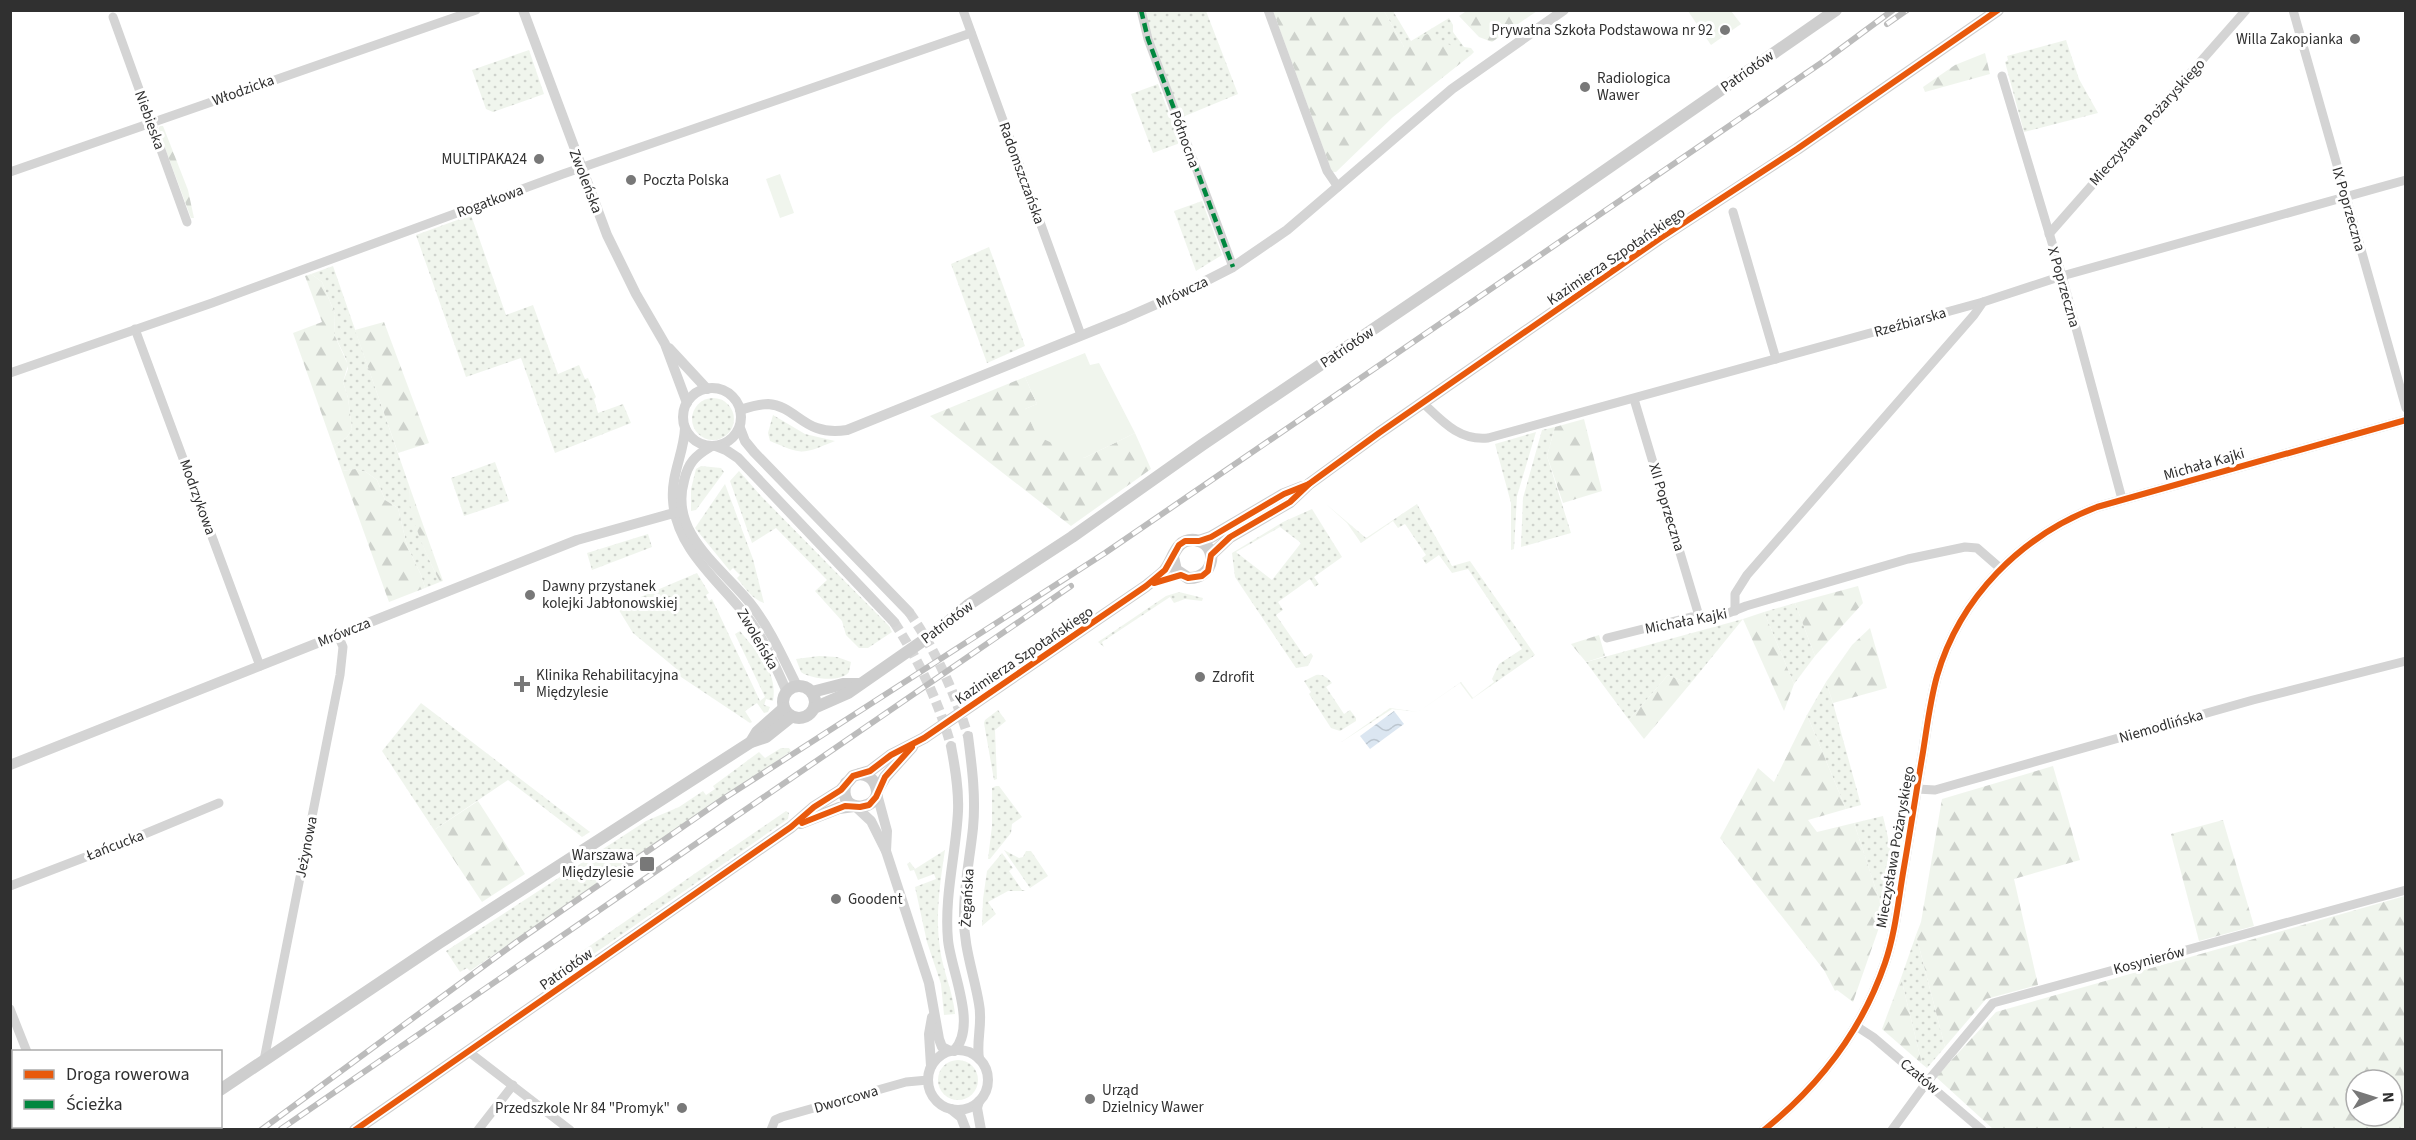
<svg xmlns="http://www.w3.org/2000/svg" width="2416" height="1140" viewBox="0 0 2416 1140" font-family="'Source Sans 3',sans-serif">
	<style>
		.grass { fill: url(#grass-dots); fill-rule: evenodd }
		.forest { fill: url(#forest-firs); fill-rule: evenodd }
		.green { fill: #f0f5ed }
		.water { fill: url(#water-waves) }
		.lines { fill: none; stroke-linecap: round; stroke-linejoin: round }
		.tertiary-tunnel { stroke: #d6d6d6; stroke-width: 10; stroke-dasharray: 10 5; stroke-linecap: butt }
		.minor { stroke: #d4d4d4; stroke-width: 9 }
		.tertiary { stroke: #d4d4d4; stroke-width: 10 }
		.secondary { stroke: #cecece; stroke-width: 12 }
		.rail-casing { stroke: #bcbcbc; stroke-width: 6 }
		.rail { stroke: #fff; stroke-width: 4; stroke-dasharray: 11; stroke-linecap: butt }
		.quiet { stroke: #00873e; stroke-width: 4.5; stroke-dasharray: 9 4.5; stroke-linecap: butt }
		.cycleway-casing { stroke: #fff; stroke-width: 10 }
		.cycleway { stroke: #e8590c; stroke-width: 6 }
		.poi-dot { fill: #787878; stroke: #fff; stroke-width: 2 }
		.labels { text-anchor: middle; stroke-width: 6; stroke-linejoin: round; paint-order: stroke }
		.poi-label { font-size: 15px; fill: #303030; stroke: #fff; text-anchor: start }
		.street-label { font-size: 15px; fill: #303030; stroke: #fff }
	</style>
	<defs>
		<pattern id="grass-dots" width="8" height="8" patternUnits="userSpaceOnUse" patternTransform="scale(1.5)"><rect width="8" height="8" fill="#f0f5ed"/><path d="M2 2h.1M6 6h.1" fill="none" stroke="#ced2cc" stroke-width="1.8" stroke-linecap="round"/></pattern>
		<pattern id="forest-firs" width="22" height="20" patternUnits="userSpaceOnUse" patternTransform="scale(1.5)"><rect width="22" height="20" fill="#f0f5ed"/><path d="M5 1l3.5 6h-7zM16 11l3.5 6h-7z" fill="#ced2cc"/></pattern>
		<pattern id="water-waves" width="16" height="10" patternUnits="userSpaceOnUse" patternTransform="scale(1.5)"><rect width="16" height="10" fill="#dbe6f1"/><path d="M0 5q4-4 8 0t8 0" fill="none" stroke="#bcc6cf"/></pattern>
	</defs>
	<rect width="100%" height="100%" fill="#fff"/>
	<g class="grass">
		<polygon points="1146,11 1206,11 1238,94 1180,118 1147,23"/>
		<polygon points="1384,11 1393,11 1411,41 1449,18 1453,25 1453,32 1464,47 1471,48 1474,52 1471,55 1404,47"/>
		<polygon points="2066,40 2079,79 2098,113 2024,132 2005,62 2008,60 2007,56"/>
		<polygon points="529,50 544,94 493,112 486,109 472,70"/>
		<polygon points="1158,84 1180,143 1153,153 1131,94"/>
		<polygon points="1202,201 1222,255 1196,271 1174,211"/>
		<polygon points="471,215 506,315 533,305 558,374 579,365 585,379 588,378 596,397 594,399 598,413 623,404 631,423 555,453 521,358 466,377 416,235"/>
		<polygon points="989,247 1025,346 987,363 951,264"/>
		<path d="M333 266 410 488C405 507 430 563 440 582L425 588 421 575 407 546 398 508 385 500 377 480 366 472 355 469 342 471 333 446 347 437 352 429 348 398 343 382 348 369 346 359 334 334 335 314 322 282 311 274Z"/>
		<circle cx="713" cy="419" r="21"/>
		<path d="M773 415 805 434 835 441C800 455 804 455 770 441L768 433Z"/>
		<polygon points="1555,427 1547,456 1571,533 1521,547 1523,498 1542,430"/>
		<polygon points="1536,432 1517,496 1514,549 1511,550 1511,503 1495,444"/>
		<polygon points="495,462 509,501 464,516 451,478"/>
		<polygon points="701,466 721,468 724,472 696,510 691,511 691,489 696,469"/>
		<polygon points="739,471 761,496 889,626 892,632 868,648 859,648 846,635 842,621 815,591 827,580 776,528 752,543 730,481"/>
		<path d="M725 484 753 559 764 603C752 599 745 588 737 578L740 575 733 568 730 571 695 528Z"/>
		<polygon points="1326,504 1366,538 1417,504 1452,566 1470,561 1535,655 1472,699 1460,683 1418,712 1392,709 1340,743 1390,708 1418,712 1461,682 1473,698 1494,682 1492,679 1499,664 1522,649 1468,569 1452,573 1439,555 1426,564 1422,558 1426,555 1405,524 1398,528 1393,521 1361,543 1347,523"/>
		<path d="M1312 509 1342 557 1314 577 1319 584 1315 587 1310 579 1278 602 1283 610 1276 615 1305 657 1311 653 1313 656 1308 666 1296 668 1235 577 1232 553 1283 522ZM1280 527 1301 543 1272 580 1236 552Z"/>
		<polygon points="648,534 652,547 592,570 587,553"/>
		<path d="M697 573 709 593 706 595 709 601 712 599 760 701 765 697 735 634 740 631C757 653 778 671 773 701L766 699 764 705 770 707 768 712 764 713 757 703 745 711 752 722 750 723 678 675 679 671 633 633 617 607Z"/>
		<polygon points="1179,592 1203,598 1202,601 1185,599 1174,603 1170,597 1102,642 1104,647 1098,642 1166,596"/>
		<polygon points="1795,603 1815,656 1794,684 1764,612"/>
		<polygon points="1743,619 1690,684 1668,675 1629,720 1586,662"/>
		<path d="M819 656 837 657 851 662C851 663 849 671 849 672 841 683 810 679 801 672L796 659Z"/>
		<path d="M1316 675C1323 674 1327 677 1332 683L1326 687 1344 714 1350 710 1356 718V721L1340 731 1331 728 1309 694 1311 692 1304 681Z"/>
		<polygon points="1826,682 1833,703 1861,805 1846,809 1807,715"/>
		<polygon points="421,703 590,832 582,837 508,780 434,830 382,751"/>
		<polygon points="998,710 1006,721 995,730 997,779 994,780 984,723 985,720"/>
		<polygon points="781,748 789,748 791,751 470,971 467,968 460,972 446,951 646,821 679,807 703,791 706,795 715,789 713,786 759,752 765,758"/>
		<polygon points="996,786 999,786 1022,817 1012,824 1011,833 990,859 988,859 992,826 992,788"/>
		<polygon points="786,811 789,813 788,819 549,985 542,984 543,978"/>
		<polygon points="1883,816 1892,855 1881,905 1854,823"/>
		<path d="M945 850C940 883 935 915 940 949 943 971 953 992 955 1014L944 1015 941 984 927 942 915 887 936 879 934 874 918 880 914 870 910 871 907 864 910 862 915 869Z"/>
		<polygon points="1004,850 1019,858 1023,857 1026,851 1031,851 1048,876 1030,888"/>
		<polygon points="1002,853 1013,868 1009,871 1022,890 1026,891 1008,891 988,902 996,914 982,926 983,899 987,871"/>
		<polygon points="1916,935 1945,1047 1927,1068 1922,1064 1901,978"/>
		<circle cx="958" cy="1080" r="20"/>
	</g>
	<g class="forest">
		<polygon points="1468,10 1537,10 1537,11 1492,42 1479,37 1459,16"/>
		<polygon points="1273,11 1384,11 1404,47 1427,34 1471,55 1393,117 1336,172 1332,172"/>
		<polygon points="1985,53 1990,74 1925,92 1923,87 1955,65"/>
		<polygon points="160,126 163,126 188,190 194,218 191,218 158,129"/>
		<polygon points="311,274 322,282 335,314 334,334 348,365 343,382 348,398 352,429 347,437 333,446 293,333 322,322 305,276"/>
		<polygon points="384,322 429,443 398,453 355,330"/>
		<polygon points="1025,377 1037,404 1025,409 1084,458 1135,433 1151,469 1071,526 930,416"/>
		<polygon points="1584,419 1602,491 1563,503 1547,456 1555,427"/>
		<polygon points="355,469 366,472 377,480 385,500 398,508 407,546 421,575 425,588 389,602 342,471"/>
		<path d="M410 488 443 581 440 582C430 563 404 508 410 488Z"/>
		<polygon points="1858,586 1863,603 1815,656 1795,603"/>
		<polygon points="1764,612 1794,684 1784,711 1743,619"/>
		<polygon points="1870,628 1887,688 1833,703 1826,682 1852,645"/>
		<polygon points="1599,635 1605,656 1586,662 1571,644"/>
		<polygon points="1668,675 1690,684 1644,739 1629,720"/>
		<polygon points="1807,715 1846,809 1808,820 1817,832 1854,823 1881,905 1882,919 1853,1002 1837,990 1835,991 1824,970 1720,838 1758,768 1774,782"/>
		<polygon points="2053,766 2080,860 2014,879 2038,985 1986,999 1945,1047 1916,935 1921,922 1942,799"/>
		<polygon points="478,801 525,874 482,902 434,830"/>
		<polygon points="2223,820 2254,926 2199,941 2171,834"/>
		<path d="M2405 896V1129H1993L1936 1077 1996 1012ZM2356 1080H2392V1116H2356Z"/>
		<polygon points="1901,978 1922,1064 1882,1029"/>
	</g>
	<g class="green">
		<polygon points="1688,11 1731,11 1741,24 1711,45"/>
		<polygon points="780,174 794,213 780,218 766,179"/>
		<polygon points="1085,353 1090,365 1099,363 1135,433 1084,458 1037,436 1025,409 1037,404 1025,377"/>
	</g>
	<polygon class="water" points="1394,711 1404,724 1370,749 1360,736"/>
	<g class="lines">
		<g class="tertiary-tunnel">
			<path d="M909 612C936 651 954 691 968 736"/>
			<path d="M894 622C919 661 939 702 951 746"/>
		</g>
		<g class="minor">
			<polyline points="963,10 1081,335"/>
			<polyline points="1141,10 1148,39 1233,267"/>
			<polyline points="1268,10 1327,171 1338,187"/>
			<polyline points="2293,10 2406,408"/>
			<polyline points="113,17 187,222"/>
			<polyline points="2002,76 2062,276 2122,499"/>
			<polyline points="10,172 476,10"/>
			<polyline points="1733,212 1776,359"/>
			<polyline points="2049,234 2246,10"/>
			<polyline points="135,329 260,666"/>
			<polyline points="10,373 212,303 563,174 971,33"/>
			<polyline points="1634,399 1699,616"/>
			<path d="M1423 403C1442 421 1459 441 1488 438L1983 302 2062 276 2406 180"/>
			<polyline points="1735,611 1735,594 1747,575 1974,315 1983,302"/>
			<polyline points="1607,638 1691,617 1716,618 1746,606 1908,559 1965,547 1977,548 2000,568"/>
			<polyline points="1917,789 1935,790 2253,700 2406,661"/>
			<polyline points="10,886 130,840 219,803"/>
			<polyline points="10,1009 27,1052"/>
			<polyline points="1856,1026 1873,1037 1982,1130"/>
			<polyline points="469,1052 570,1130"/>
			<polyline points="264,1060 340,675 343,647 338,635"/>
			<polyline points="56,1126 57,1130"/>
			<polyline points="478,1130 513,1085"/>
			<polyline points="771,1130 775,1120 782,1117 906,1082 928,1080"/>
			<polyline points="1892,1130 1927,1082 1993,1003 2406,890"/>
		</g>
		<g class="tertiary">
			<polyline points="523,10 607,235 636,294 665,344 687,403"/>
			<polyline points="669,348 707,389"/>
			<circle cx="712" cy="417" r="29"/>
			<path d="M740 410C749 407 759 404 768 404 798 406 803 437 847 430L1125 318 1182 293 1233 267 1287 230 1452 89 1564 10"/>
			<path d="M685 428C684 453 671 474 673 500 676 551 723 584 751 622 766 643 776 668 787 692"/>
			<polyline points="740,428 745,441 754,452 909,612"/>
			<polyline points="716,446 726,450 738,458 894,622"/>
			<path d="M710 447C695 456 688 463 684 481 669 533 721 567 750 603 770 628 783 658 797 686"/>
			<path d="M968 736C972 767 976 797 973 828 970 857 964 885 964 914 963 946 974 974 979 1004 983 1023 976 1040 979 1059"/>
			<path d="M951 746C955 767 959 789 958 811 956 854 944 896 948 940 951 971 978 1026 954 1051"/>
			<polyline points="10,765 577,540 681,511"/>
			<polyline points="877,794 887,831 886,851"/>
			<polyline points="856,807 871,821 886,851 929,983 939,1039 942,1047 950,1051"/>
			<circle cx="958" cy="1080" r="30"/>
			<polyline points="931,1066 929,1034 932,1017"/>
			<polyline points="979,1101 977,1108 981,1130"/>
			<polyline points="951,1109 961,1117 966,1130"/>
			<path d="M1764 1130C1820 1085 1862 1030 1885 963 1895 934 1898 903 1903 873 1910 833 1916 793 1923 752 1927 727 1930 701 1937 676 1960 597 2021 536 2097 507L2406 420"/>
		</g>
		<g class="secondary">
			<polyline points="1199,541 1211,537 1284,494 1302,487"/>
			<polyline points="1211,555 1230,537 1290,502 1309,484 1379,433 1659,239 1797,149 1998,10"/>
			<circle cx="799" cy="702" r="16"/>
			<polyline points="812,692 843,684 859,684"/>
			<polyline points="814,708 848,693 937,631 968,605 1072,537 1202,445 1493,248 1836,10"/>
			<polyline points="751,742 757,732 784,708"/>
			<path d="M846 783C835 818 888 810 875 784 872 777 867 775 860 774"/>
			<polyline points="877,791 885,777 912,747"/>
			<polyline points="801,823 839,808 854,806"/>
			<polyline points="220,1090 439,943 751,742 766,737 791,717"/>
			<polyline points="164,1130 168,1126"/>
			<path d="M355 1130 791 827 814 807 841 790 853 776 870 771 891 755 924 738 1146 586C1152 581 1159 576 1164 571 1174 559 1175 538 1195 540 1220 544 1215 579 1188 578L1176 570 1173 557"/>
		</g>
		<defs>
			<g id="rail">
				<polyline points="1887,24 1907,10"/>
				<polyline points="281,1129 1071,586"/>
				<polyline points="261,1130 515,943 723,799 1105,553 1824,61 1893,10"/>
			</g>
		</defs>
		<use href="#rail" class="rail-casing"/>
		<use href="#rail" class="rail"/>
		<polyline class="quiet" points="1141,10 1148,39 1233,267"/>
		<defs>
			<g id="cycleway">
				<polyline points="1154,583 1181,575 1188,578 1202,576 1208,571 1211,555 1230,537 1290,502 1309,484 1379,433 1659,239 1797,149 1998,10"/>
				<polyline points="802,823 845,806 860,807 869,805 876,797 885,777 912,747"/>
				<polyline points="355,1130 791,827 814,807 841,790 853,776 870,771 891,755 924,738 1146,586 1165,570 1179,545 1185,541 1199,541 1211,537 1284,494 1309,484"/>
				<path d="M1764 1130C1820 1085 1862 1030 1885 963 1895 934 1898 903 1903 873 1910 833 1916 793 1923 752 1927 727 1930 701 1937 676 1960 597 2021 536 2097 507L2406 420"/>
			</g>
		</defs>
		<use href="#cycleway" class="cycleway-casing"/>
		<use href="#cycleway" class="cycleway"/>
	</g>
	<g class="poi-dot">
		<circle cx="1725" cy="30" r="6"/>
		<circle cx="2355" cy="39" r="6"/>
		<circle cx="1585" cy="87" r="6"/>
		<circle cx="539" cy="159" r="6"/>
		<circle cx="631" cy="180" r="6"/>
		<circle cx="530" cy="595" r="6"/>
		<circle cx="1200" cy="677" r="6"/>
		<path d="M519 675h6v6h6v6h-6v6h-6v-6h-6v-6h6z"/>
		<rect x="639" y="856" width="16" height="16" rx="3"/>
		<circle cx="836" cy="899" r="6"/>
		<circle cx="1090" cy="1099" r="6"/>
		<circle cx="682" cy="1108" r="6"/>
	</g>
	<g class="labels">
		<g class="poi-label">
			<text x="1713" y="35" text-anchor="end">Prywatna Szkoła Podstawowa nr 92</text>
			<text x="2343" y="44" text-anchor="end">Willa Zakopianka</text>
			<text x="1597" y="83">Radiologica<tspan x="1597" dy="17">Wawer</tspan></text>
			<text x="527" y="164" text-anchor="end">MULTIPAKA24</text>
			<text x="643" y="185">Poczta Polska</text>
			<text x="542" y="591">Dawny przystanek<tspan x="542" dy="17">kolejki Jabłonowskiej</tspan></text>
			<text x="536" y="680">Klinika Rehabilitacyjna<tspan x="536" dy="17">Międzylesie</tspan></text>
			<text x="1212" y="682">Zdrofit</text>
			<text x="634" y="860" text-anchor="end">Warszawa<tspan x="634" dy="17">Międzylesie</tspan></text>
			<text x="848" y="904">Goodent</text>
			<text x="1102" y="1095">Urząd<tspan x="1102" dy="17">Dzielnicy Wawer</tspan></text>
			<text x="670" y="1113" text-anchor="end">Przedszkole Nr 84 "Promyk"</text>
		</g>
		<g class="street-label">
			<text transform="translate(1747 71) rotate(-35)" y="5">Patriotów</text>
			<text transform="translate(243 90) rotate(-20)" y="5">Włodzicka</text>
			<text transform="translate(150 120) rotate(70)" y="5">Niebieska</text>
			<text transform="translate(2147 122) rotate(-48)" y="5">Mieczysława Pożaryskiego</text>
			<text transform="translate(1185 139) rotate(70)" y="5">Północna</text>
			<text transform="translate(1022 173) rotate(70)" y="5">Radomszczańska</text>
			<text transform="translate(586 181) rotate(69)" y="5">Zwoleńska</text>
			<text transform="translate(490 201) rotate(-20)" y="5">Rogatkowa</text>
			<text transform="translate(2349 209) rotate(74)" y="5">IX Poprzeczna</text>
			<text transform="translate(1616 256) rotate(-34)" y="5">Kazimierza Szpotańskiego</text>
			<text transform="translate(2064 287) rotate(74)" y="5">X Poprzeczna</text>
			<text transform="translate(1182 292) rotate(-25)" y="5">Mrówcza</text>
			<text transform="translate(1910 322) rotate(-16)" y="5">Rzeźbiarska</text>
			<text transform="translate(1347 347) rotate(-34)" y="5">Patriotów</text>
			<text transform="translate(2204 464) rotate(-16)" y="5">Michała Kajki</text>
			<text transform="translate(198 497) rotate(70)" y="5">Modrzykowa</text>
			<text transform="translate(1667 507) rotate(73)" y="5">XII Poprzeczna</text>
			<text transform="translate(1686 621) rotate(-11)" y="5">Michała Kajki</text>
			<text transform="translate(947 622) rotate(-37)" y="5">Patriotów</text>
			<text transform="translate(344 632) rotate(-22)" y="5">Mrówcza</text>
			<text transform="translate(758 639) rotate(60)" y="5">Zwoleńska</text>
			<text transform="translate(1024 655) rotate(-34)" y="5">Kazimierza Szpotańskiego</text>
			<text transform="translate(2161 726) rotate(-16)" y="5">Niemodlińska</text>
			<text transform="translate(115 845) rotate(-21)" y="5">Łańcucka</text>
			<text transform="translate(306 847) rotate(-79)" y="5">Jeżynowa</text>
			<text transform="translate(1895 847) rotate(-80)" y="5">Mieczysława Pożaryskiego</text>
			<text transform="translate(967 898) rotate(-87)" y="5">Żegańska</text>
			<text transform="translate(2149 960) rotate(-15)" y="5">Kosynierów</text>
			<text transform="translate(566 969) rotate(-35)" y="5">Patriotów</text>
			<text transform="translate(1920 1076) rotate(40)" y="5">Czatów</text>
			<text transform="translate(846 1099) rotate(-16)" y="5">Dworcowa</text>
		</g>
	</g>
	<rect width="2416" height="1140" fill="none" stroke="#303030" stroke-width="24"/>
	<rect x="12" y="1050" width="210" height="78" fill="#ffffff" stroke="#acacac" stroke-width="1.5"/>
	<rect x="24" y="1070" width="30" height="9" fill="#e8590c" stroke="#acacac" stroke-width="1.5"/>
	<text x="66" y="1080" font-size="18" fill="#303030">Droga rowerowa</text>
	<rect x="24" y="1100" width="30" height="9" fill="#00873e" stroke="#acacac" stroke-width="1.5"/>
	<text x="66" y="1110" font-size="18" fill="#303030">Ścieżka</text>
	<g transform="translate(2374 1098) rotate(87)"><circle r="28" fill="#ffffff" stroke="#acacac" stroke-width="1.5"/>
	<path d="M0-4.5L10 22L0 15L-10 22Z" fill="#787878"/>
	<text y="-9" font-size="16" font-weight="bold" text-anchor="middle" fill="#303030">N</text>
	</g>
</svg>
